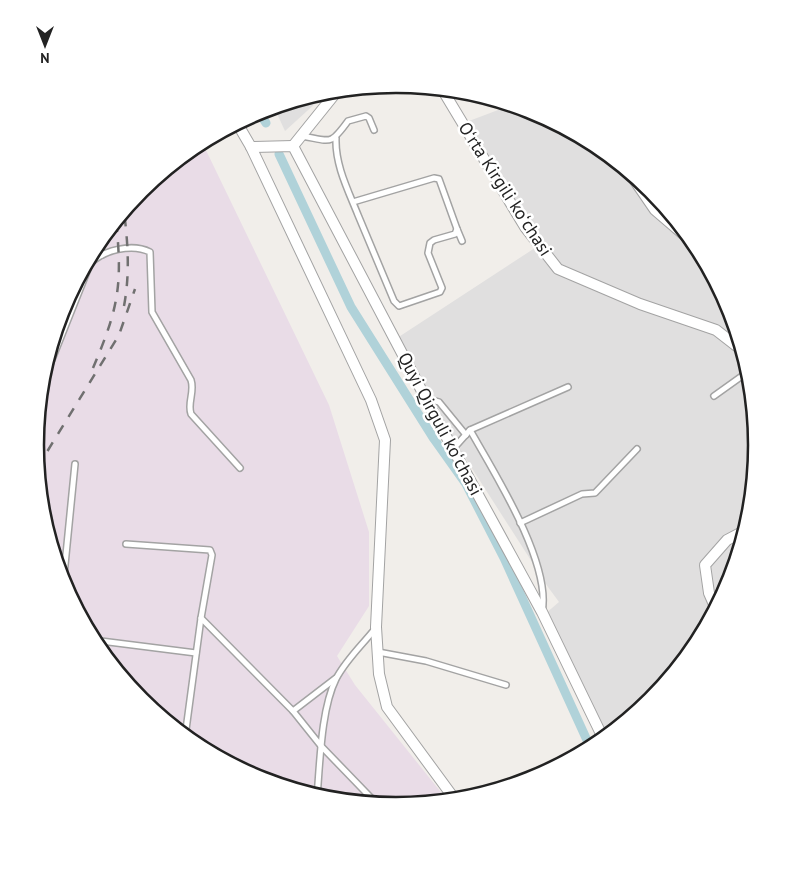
<svg xmlns="http://www.w3.org/2000/svg" width="792" height="891" viewBox="0 0 792 891" font-family="'PT Sans',sans-serif">
	<style>
		.residential { fill: #e0dfdf }
		.industrial { fill: #e9dce7 }
		.lines { fill: none; stroke-linecap: round; stroke-linejoin: round }
		.canal { stroke: #b0d2d9; stroke-width: 9 }
		.lane-casing { stroke: #a3a3a3; stroke-width: 8 }
		.street-casing { stroke: #a3a3a3; stroke-width: 12 }
		.lane { stroke: #fff; stroke-width: 5 }
		.street { stroke: #fff; stroke-width: 10 }
		.rail { stroke: #707070; stroke-width: 2.5; stroke-dasharray: 10 10; stroke-linecap: butt }
		.labels { text-anchor: middle; stroke-width: 5; stroke-linejoin: round; paint-order: stroke }
		.street-label { font-size: 18px; fill: #222; stroke: #fff }
		.rim { fill: none; stroke: #222; stroke-width: 2.5 }
	</style>
	<rect width="100%" height="100%" fill="#f1eeea"/>
	<g class="residential">
		<polygon points="326,91 329,91 285,131 274,107"/>
		<polygon points="511,105 534,112 597,146 625,168 628,175 698,248 730,308 750,375 757,446 750,516 729,584 696,646 651,701 605,739 545,614 559,602 548,587 391,342 541,244 469,121"/>
	</g>
	<g class="industrial">
		<polygon points="202,142 329,405 369,532 369,606 337,656 355,685 448,801 396,806 325,800 258,779 195,746 141,701 96,646 62,583 42,516 35,446 42,375 63,307 96,245 141,190"/>
		<polygon points="643,183 651,190 675,220 662,209"/>
	</g>
	<g class="lines">
		<g class="canal">
			<polyline points="259,112 266,123"/>
			<polyline points="279,154 351,307 434,439 466,484 504,558 591,749"/>
		</g>
		<defs>
			<g id="lane">
				<path d="M302 136C331 141 330 146 348 121L366 116 369 118 374 130"/>
				<path d="M336 138C335 165 348 190 358 215 370 244 382 273 394 301L399 306 440 292 442 288 428 253 430 243 434 240 455 234 457 229 439 179 434 178 353 202"/>
				<polyline points="457,229 462,241"/>
				<polyline points="100,240 102,255"/>
				<path d="M41 387 90 264C103 250 132 243 150 252L152 312 191 380C195 392 187 403 191 414L240 468"/>
				<polyline points="714,396 749,371"/>
				<polyline points="425,398 439,402 466,435"/>
				<path d="M470 430C494 472 552 564 542 612"/>
				<polyline points="453,449 470,430 568,387"/>
				<polyline points="520,523 582,494 595,493 637,449"/>
				<polyline points="126,544 210,550 212,555 201,618 185,737"/>
				<polyline points="63,585 75,464"/>
				<polyline points="201,618 293,711 321,746 378,805"/>
				<polyline points="93,640 196,653"/>
				<polyline points="378,652 426,661 506,685"/>
				<polyline points="293,711 336,678"/>
				<path d="M317 797C320 763 321 709 336 679 345 661 362 645 374 630"/>
			</g>
			<g id="street">
				<polyline points="442,89 525,227 558,269 640,304 716,330 743,351"/>
				<polyline points="237,123 251,147 371,400 385,440 376,627 379,674 387,707 456,801"/>
				<polyline points="293,146 338,90"/>
				<polyline points="251,147 293,146 435,416 542,612 604,740"/>
				<polyline points="629,172 655,210 697,246"/>
				<polyline points="716,609 709,593 705,565 727,540 746,530"/>
			</g>
		</defs>
		<use href="#lane" class="lane-casing"/>
		<use href="#street" class="street-casing"/>
		<use href="#lane" class="lane"/>
		<use href="#street" class="street"/>
		<g class="rail">
			<path d="M124 306C130 274 128 244 124 211"/>
			<path d="M93 368C118 309 123 286 116 221"/>
			<polyline points="37,468 119,335 135,289"/>
		</g>
	</g>
	<g class="labels">
		<g class="street-label">
			<text transform="translate(505 189) rotate(57)" y="6">Oʻrta Kirgili koʻchasi</text>
			<text transform="translate(440 424) rotate(62)" y="6">Quyi Qirguli koʻchasi</text>
		</g>
	</g>
	<path d="M0 0H792V891H0ZM44 445a352 352 0 1 1 704 0a352 352 0 1 1-704 0Z" fill="#fff" fill-rule="evenodd"/>
	<path class="rim" d="M44 445a352 352 0 1 1 704 0a352 352 0 1 1-704 0Z"/>
	<g transform="translate(45 45) rotate(180)" stroke="#ffffff" stroke-width="4" paint-order="stroke">
	<path d="M0-4L9 19L0 12L-9 19Z" fill="#222222"/>
	<text y="-8" font-size="14" font-weight="bold" text-anchor="middle" fill="#222222">N</text>
	</g>
</svg>
